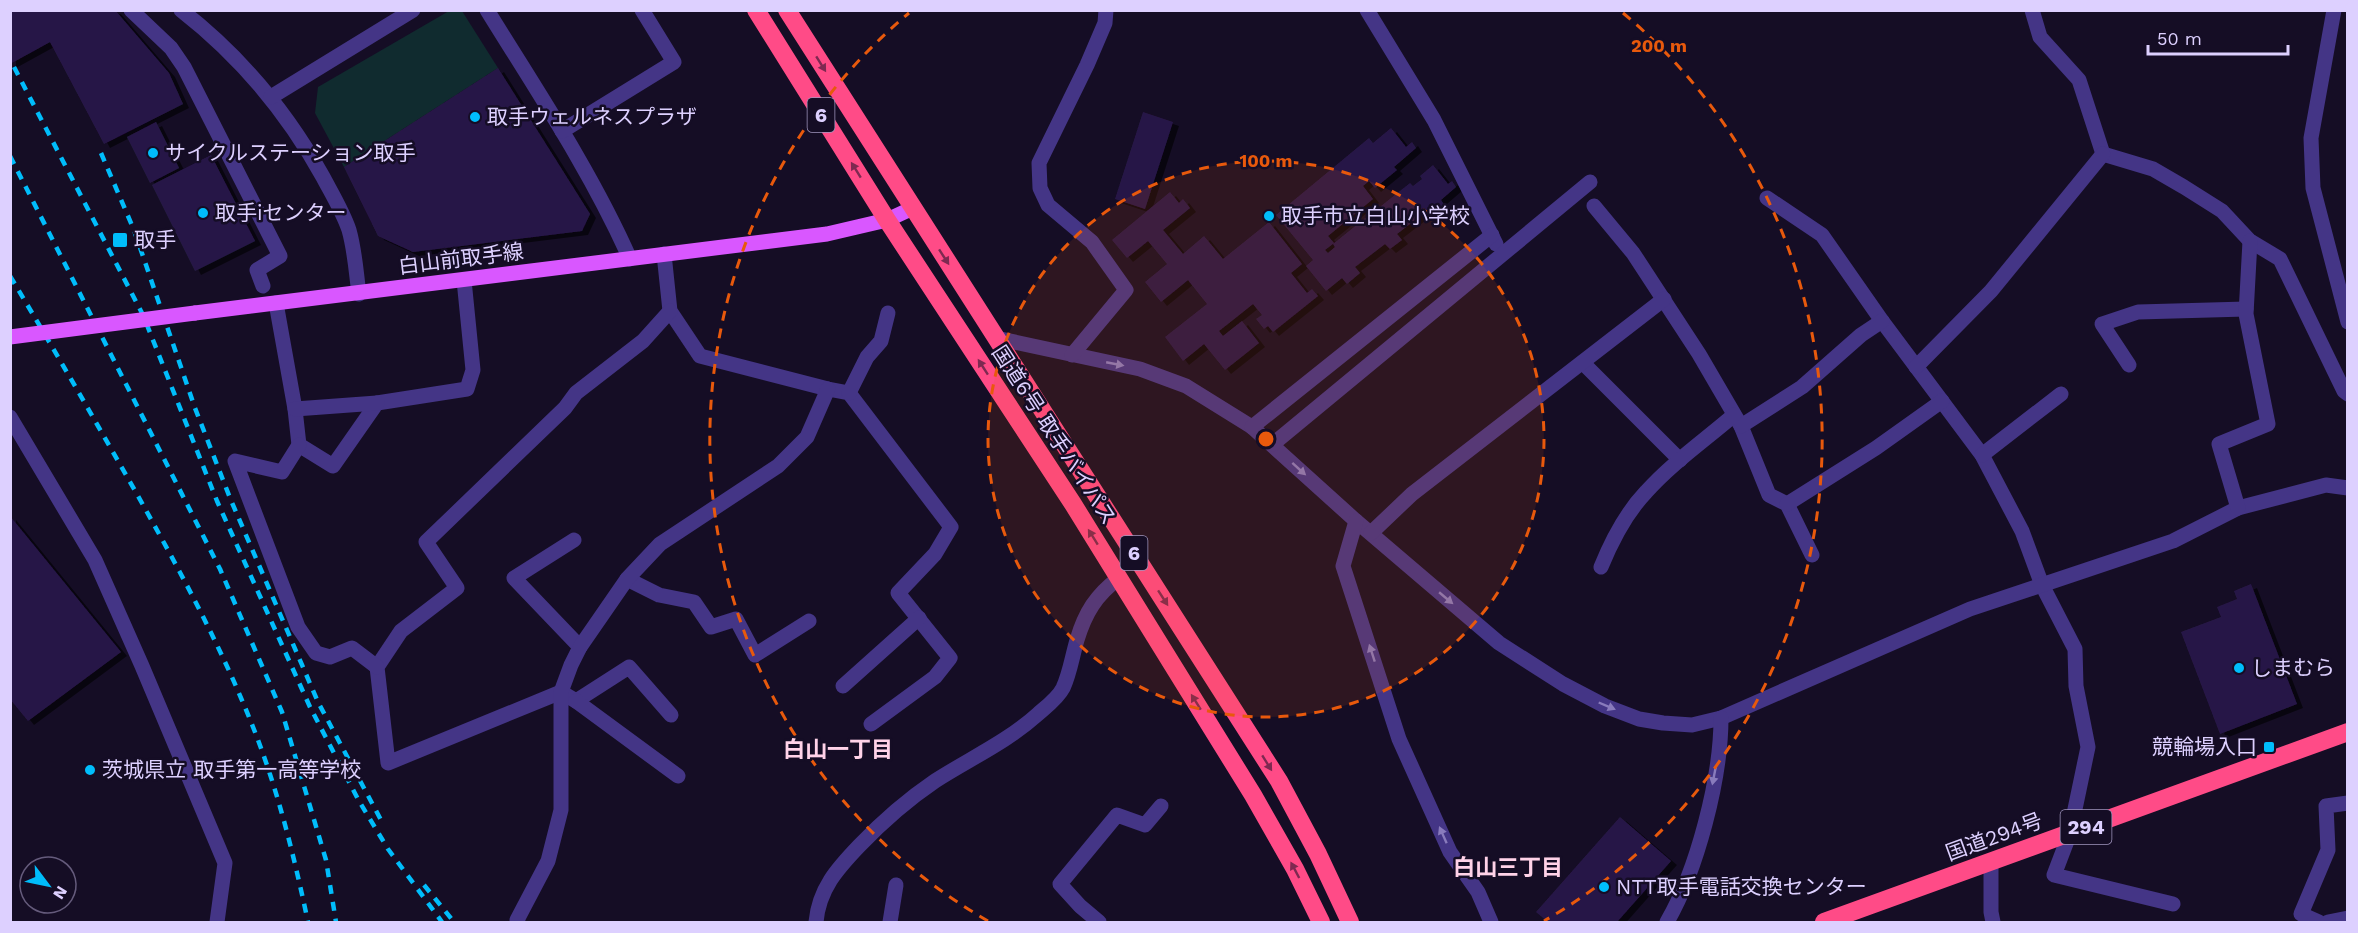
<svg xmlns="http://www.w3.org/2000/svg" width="2358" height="933" viewBox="0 0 2358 933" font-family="'Work Sans','Noto Sans JP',sans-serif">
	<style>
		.green { fill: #102b2f }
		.building { fill: #281847; filter: url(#shadow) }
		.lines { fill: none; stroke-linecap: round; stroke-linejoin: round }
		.minor { stroke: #443586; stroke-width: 15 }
		.major { stroke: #d957ff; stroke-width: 15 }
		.highway { stroke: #ff4b87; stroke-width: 18 }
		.rail { stroke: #00bdfb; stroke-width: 4.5; stroke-dasharray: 9 8; stroke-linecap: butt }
		.major-bridge { stroke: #d957ff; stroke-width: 15 }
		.oneway { fill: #7e2951 }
		.oneway2 { fill: #897bbc }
		.ring { fill: none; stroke: #e8590c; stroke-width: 3; stroke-dasharray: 10 8 }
		.poi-dot { fill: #00bdfb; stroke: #150d25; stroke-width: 2 }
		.labels { text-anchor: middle; stroke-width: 5; stroke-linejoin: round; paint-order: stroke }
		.shield { fill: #150d25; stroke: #a196be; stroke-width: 1.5 }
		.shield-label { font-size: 20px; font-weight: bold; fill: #ddd0ff }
		.poi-label { font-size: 21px; fill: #ddd0ff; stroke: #150d25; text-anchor: start }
		.street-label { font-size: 21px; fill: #ddd0ff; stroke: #150d25 }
		.neighbourhood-label { font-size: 22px; font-weight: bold; fill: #ffd2e8; stroke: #150d25 }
		.centre { fill: #e8590c; stroke: #150d25; stroke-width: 3 }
		.ring-label { font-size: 18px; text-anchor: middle; font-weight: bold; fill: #e8590c; stroke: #150d25; stroke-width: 5; stroke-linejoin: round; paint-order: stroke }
	</style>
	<defs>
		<filter id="shadow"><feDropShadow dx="6" dy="4" stdDeviation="0" flood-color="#0009"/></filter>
	</defs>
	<rect width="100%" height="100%" fill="#150d25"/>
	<polygon class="green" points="449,11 462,11 498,68 344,167 315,113 318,87"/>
	<g class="building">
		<polygon points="10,10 115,10 169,73 183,104 104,144 50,42 10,64"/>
		<polygon points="498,68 590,214 582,231 413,252 378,236 344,167"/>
		<polygon points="1143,112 1173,122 1145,209 1115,199"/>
		<polygon points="156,122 179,168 150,183 127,137"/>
		<polygon points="1391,128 1406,147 1412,142 1416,148 1394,167 1397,170 1375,188 1369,181 1363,186 1373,199 1328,236 1334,243 1325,250 1328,253 1335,247 1333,244 1369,215 1372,218 1379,212 1376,210 1410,183 1413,186 1422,179 1420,176 1433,165 1448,184 1452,181 1456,187 1441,200 1445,206 1433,216 1428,210 1397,234 1402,240 1390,249 1385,244 1355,267 1360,273 1347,284 1342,278 1326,291 1306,266 1313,260 1276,215 1369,138 1373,143"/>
		<polygon points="211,155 255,241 195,271 152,185"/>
		<polygon points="1170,192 1179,203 1183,199 1190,208 1163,230 1183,254 1204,236 1223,259 1269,222 1302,264 1291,273 1307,293 1312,289 1318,296 1273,332 1268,326 1264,329 1256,319 1262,315 1253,304 1219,331 1223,336 1242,321 1259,343 1225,370 1204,344 1183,361 1165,337 1207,304 1188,280 1161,302 1145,282 1167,264 1148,241 1127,258 1112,240"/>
		<polygon points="10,516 121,652 28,721 10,699"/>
		<polygon points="2251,584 2297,704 2220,734 2181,632 2221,617 2217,607 2237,599 2234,591"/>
		<polygon points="1620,817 1671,861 1617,922 1548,922 1536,912"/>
	</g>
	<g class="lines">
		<g class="minor">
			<polyline points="131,10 171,48 184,67 280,256 257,270 263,286"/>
			<path d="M181 10C240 56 287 112 323 177 332 194 343 212 349 230 355 251 356 272 359 294"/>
			<path d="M487 10C537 91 591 171 630 259"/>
			<polyline points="1367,10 1434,120 1496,244"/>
			<polyline points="2032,10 2040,37 2079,80 2103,154"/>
			<polyline points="2334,10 2311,138 2313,188 2348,322"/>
			<polyline points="271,97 413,10"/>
			<polyline points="562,131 674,62 642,10"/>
			<polyline points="2103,154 2153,169 2184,187 2222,211 2250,241 2280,259 2344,391 2348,394"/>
			<polyline points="1767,198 1822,235 1882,321 1982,455 2022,531 2042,585 2075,649 2076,686 2088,747 2070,833 2054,875 2173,904"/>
			<polyline points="1594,206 1633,253 1699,354 1741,426 1769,495 1787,504 1812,555"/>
			<polyline points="664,254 670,311 700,356 828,389 849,393 951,527 935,554 898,593 950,658 935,677 871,724"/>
			<polyline points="276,303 295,409 299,445 333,466 377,403 467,389 473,370 464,280"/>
			<polyline points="670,311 643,341 576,393 565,408 426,542 457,588 401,631 377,667 388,763 561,692 576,701 629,667 671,715"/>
			<polyline points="996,338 1140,369 1186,386 1252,427 1356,521 1499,643 1563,684 1605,706 1639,719 1663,723 1692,725 1721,718 1970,609 2173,541 2238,508 2326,485 2348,488"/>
			<polyline points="1072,355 1126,290 1092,242 1048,205 1040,188 1039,163 1087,65 1105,23 1106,10"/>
			<polyline points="1583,363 1680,460"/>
			<polyline points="2129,365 2102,324 2138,312 2246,309"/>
			<polyline points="1916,367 1991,291 2103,154"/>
			<polyline points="849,393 867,357 881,341 888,313"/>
			<polyline points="295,409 377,403"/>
			<polyline points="10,417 95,560 142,666 225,863 217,922"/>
			<polyline points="1741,426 1802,387 1861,335 1882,321"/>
			<polyline points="1252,427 1492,235"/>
			<polyline points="1273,444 1590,182"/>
			<polyline points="299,445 282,472 235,461 298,627 316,653 330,657 352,648 377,667"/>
			<polyline points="1982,455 2061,394"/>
			<polyline points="1787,504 1876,448 1942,401"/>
			<polyline points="2238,508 2219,444 2268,424 2246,314 2250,241"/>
			<polyline points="1356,521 1343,566 1399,739 1450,852 1478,892 1491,922"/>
			<polyline points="1371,533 1412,494 1664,299"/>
			<polyline points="574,540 514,578 580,647"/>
			<path d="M1601 567C1612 540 1626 513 1646 492 1672 463 1705 440 1734 415"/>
			<polyline points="627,579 659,595 694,602 711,627 736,619 755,655 809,621"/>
			<polyline points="843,686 919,618"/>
			<polyline points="576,701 678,776"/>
			<polyline points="1991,862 1991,912 1993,922"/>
			<polyline points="518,922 517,920 548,861 561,810 561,692 571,665 580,647 627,579 660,544 778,466 807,437 828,389"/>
			<path d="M816 922C819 889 837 869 859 846 882 822 907 800 935 781 969 759 1007 742 1038 714 1046 707 1058 698 1063 688 1070 673 1072 657 1077 640 1085 613 1096 595 1119 578"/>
			<polyline points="890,922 896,885"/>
			<polyline points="1099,922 1080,906 1060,884 1117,815 1145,825 1161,806"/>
			<path d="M1667 922C1697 870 1721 779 1721 718"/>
			<polyline points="2319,922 2301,914 2328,850 2326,806 2348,803"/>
			<polyline points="2328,922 2348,918"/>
		</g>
		<polyline class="major" points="195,313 827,234 887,220 913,208"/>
		<g class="highway">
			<polyline points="756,10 887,220 1073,504 1253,795 1295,869 1321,922"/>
			<polyline points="787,10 1279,781 1318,854 1350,922"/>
			<polyline points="1824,922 2348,732"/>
		</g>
		<g class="rail">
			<polyline points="14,67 143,315 217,501 310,707 359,801 388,849 442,922"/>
			<polyline points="101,153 134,230 195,408 230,498 318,702 381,820"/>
			<polyline points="10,156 220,569 282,712 326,860 336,922"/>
			<path d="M10 276C54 349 96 422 138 496 180 571 221 646 253 727 278 790 294 856 308 922"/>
			<polyline points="424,885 454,922"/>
		</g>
		<polyline class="major-bridge" points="10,337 195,313"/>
	</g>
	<defs><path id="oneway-solid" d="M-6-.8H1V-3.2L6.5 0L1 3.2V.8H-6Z" transform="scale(1.5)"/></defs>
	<g class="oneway">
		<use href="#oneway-solid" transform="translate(821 64) rotate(58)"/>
		<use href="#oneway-solid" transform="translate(856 170) rotate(-122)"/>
		<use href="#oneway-solid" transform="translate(944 257) rotate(57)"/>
		<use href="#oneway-solid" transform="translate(983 367) rotate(-123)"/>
		<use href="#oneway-solid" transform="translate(1093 537) rotate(-122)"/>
		<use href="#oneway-solid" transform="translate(1163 598) rotate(57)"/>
		<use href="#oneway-solid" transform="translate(1196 702) rotate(-122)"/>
		<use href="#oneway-solid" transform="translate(1267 763) rotate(58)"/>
		<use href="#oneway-solid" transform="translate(1295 870) rotate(-118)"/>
	</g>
	<g class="oneway2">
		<use href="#oneway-solid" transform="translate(1115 364) rotate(11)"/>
		<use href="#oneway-solid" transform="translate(1299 469) rotate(42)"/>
		<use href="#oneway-solid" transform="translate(1446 598) rotate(40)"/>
		<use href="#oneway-solid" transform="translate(1372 653) rotate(-108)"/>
		<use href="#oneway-solid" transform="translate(1607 706) rotate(23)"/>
		<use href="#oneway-solid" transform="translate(1714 776) rotate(101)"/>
		<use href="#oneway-solid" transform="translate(1443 835) rotate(-114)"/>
	</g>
	<circle cx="1266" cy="439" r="278" fill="#e8590c" fill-opacity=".12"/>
	<g class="ring">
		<circle cx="1266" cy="439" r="278"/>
		<path d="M988 921A556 556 0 0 1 909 13M1623 13A556 556 0 0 1 1544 921"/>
	</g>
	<g class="poi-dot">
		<circle cx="475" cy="117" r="6"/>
		<circle cx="153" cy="153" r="6"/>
		<circle cx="203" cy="213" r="6"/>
		<circle cx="1269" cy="216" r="6"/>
		<rect x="112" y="232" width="16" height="16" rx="3"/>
		<circle cx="2239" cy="668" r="6"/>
		<rect x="2263" y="741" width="12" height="12" rx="3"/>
		<circle cx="90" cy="770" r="6"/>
		<circle cx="1604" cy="887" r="6"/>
	</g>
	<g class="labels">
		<g class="shield">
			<rect x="807.5" y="98" width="27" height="34" rx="4.5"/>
			<rect x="1120.5" y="536" width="27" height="34" rx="4.5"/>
			<rect x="2060.5" y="810" width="51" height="34" rx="4.5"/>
		</g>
		<g class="shield-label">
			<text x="821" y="122">6</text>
			<text x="1134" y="560">6</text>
			<text x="2086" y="834">294</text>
		</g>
		<g class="poi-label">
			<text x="487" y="124">取手ウェルネスプラザ</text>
			<text x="165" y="160">サイクルステーション取手</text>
			<text x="215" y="220">取手iセンター</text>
			<text x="1281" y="223">取手市立白山小学校</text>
			<text x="134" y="247">取手</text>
			<text x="2251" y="675">しまむら</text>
			<text x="2257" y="754" text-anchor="end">競輪場入口</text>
			<text x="102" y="777">茨城県立 取手第一高等学校</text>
			<text x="1616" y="894">NTT取手電話交換センター</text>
		</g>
		<g class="street-label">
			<text transform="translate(461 259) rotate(-7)" y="7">白山前取手線</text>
			<text transform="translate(1054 435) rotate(57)" y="7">国道6号 取手バイパス</text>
			<text transform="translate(1994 837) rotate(-20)" y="7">国道294号</text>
		</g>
		<g class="neighbourhood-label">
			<text x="838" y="757">白山一丁目</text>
			<text x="1508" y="875">白山三丁目</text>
		</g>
	</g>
	<circle cx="1266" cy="439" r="9" class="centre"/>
	<g class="ring-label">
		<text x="1659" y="52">200 m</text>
		<text x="1266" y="167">100 m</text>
	</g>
	<rect width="2358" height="933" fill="none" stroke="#ddd0ff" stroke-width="24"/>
	<g transform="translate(48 885) rotate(122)"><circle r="28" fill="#150d25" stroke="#655b7c" stroke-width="1.5"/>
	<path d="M0-4.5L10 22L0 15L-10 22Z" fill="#00bdfb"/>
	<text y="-9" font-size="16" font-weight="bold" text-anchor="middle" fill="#ddd0ff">N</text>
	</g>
	<path d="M2148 45v9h140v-9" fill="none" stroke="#ddd0ff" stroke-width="3"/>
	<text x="2157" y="45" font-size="18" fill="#ddd0ff" stroke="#150d25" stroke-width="4.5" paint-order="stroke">50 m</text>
</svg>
